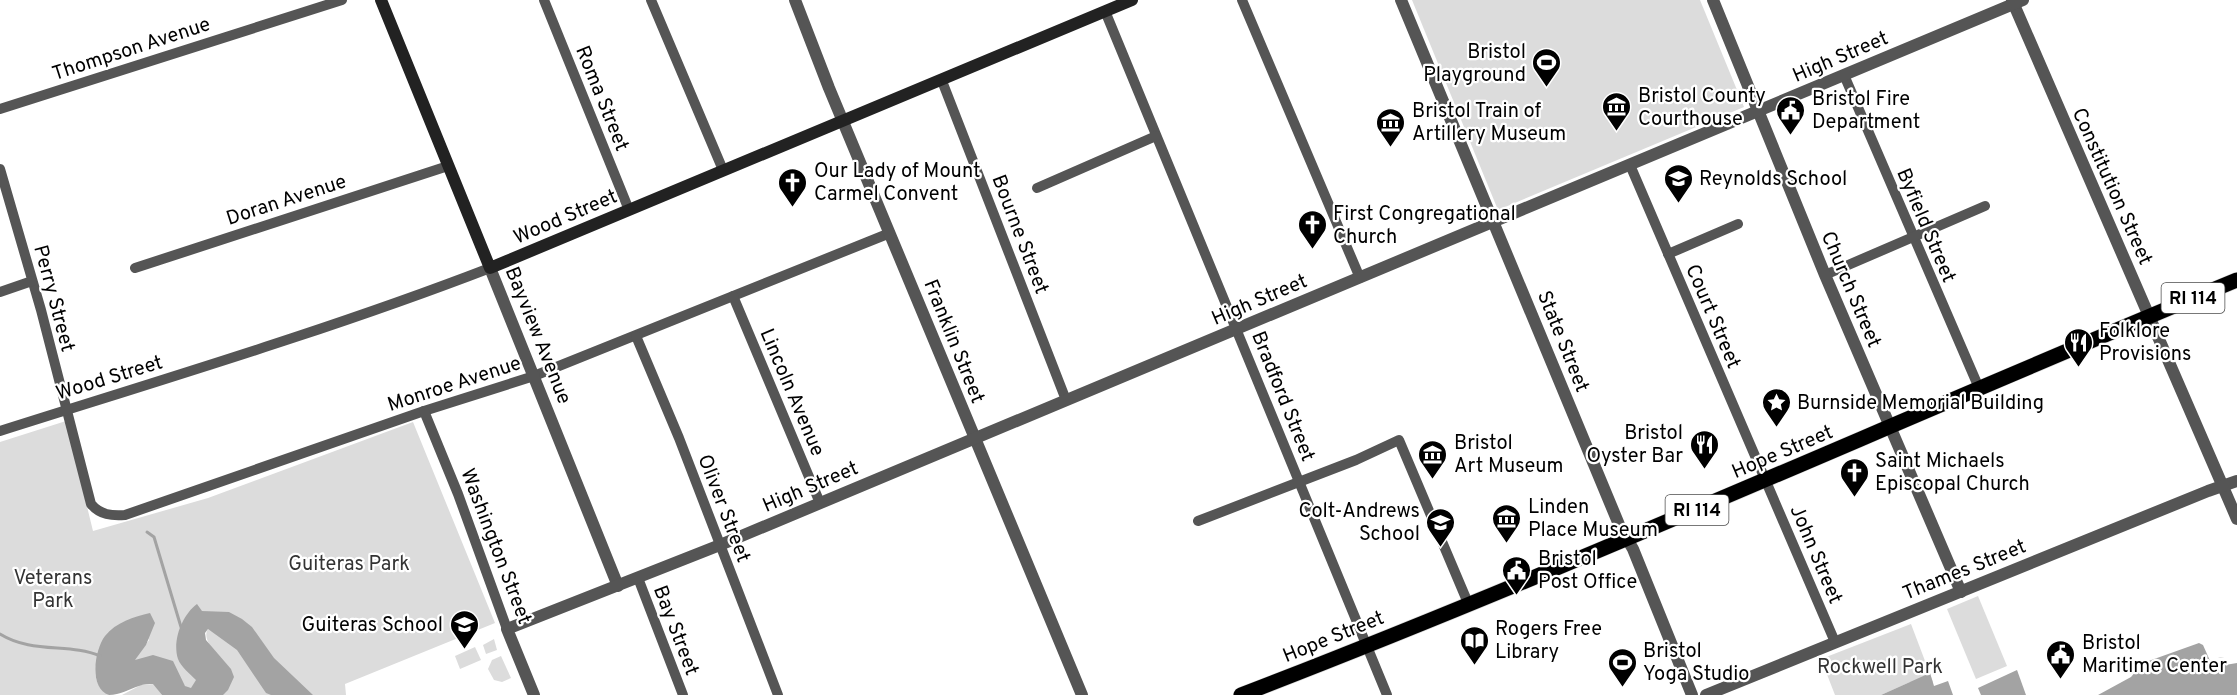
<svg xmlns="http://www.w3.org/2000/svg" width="2237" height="695" viewBox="0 0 2237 695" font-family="Overpass,sans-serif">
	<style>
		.green { fill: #dcdcdc }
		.water { fill: #a3a3a3 }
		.pier { fill: #fff }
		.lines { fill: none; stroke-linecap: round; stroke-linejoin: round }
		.stream { stroke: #a3a3a3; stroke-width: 3 }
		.primary-casing { stroke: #dbdbdb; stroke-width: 16 }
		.minor { stroke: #555; stroke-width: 10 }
		.tertiary { stroke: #555; stroke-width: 12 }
		.secondary { stroke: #222; stroke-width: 12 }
		.primary { stroke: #000; stroke-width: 15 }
		.labels { text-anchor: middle; stroke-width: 4.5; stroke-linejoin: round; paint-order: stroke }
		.shield { fill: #fff; stroke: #4c4c4c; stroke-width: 1.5 }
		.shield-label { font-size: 18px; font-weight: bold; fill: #000 }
		.street-label { font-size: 20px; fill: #000; stroke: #fff }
		.poi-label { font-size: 20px; fill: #000; stroke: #fff; text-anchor: start }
		.park-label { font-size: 20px; fill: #333; stroke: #fff }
	</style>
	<rect width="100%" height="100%" fill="#fff"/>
	<g class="green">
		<polygon points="1412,0 1700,0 1744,107 1498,210"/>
		<path d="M66 421 93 531 208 498 413 422 495 623 345 684 346 695H308L273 658 260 639 212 613 202 611 198 682 190 691 185 686 134 660 149 640 145 635 100 649C94 667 91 683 109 695H0V442Z"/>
		<polygon points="1978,596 2007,666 1976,679 1947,609"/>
		<polygon points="1911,624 1933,682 1910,682 1881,695 1835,695 1821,659"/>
		<path d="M208 629 226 637 286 695H219L231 670C222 659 200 641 208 629Z"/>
		<polygon points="494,639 497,650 486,654 483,645"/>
		<polygon points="475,647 481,660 460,669 455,656"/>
		<polygon points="501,656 511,678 502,682 494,680 488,669 492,660"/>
		<polygon points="154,684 162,695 122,695 141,685"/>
	</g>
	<g class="water">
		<path d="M197 604 202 611 229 612 242 619 252 627 274 658 313 695H271L266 693 237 650 208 629 205 633 206 640 231 669 234 677 228 690 223 695H162L153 684C149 684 144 684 139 686 129 689 120 695 109 695 88 688 95 649 105 636 116 622 134 617 150 613L155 623 146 645 135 660 153 655 173 661 185 686 191 688 196 680C190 674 181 667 178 659 172 641 182 615 197 604Z"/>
		<polygon points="2198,639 2204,642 2213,658 2237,657 2237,695 2093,695 2142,660"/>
		<polygon points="2017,670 2026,695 1981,695 1978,688"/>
		<polygon points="1930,673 1934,686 1948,681 1953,695 1881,695"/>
	</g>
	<polygon class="pier" points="2197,636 2206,640 2211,646 2215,656 2220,658 2237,654 2237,663 2219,666 2211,663 2203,645 2199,643 2143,663 2131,677 2098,695 2090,695 2094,689 2125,671 2141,657"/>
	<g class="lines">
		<g class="stream">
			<polyline points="147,532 154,537 181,627 184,628"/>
			<path d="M0 634C32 654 70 643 100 656"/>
		</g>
		<defs>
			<path id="primary" d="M1241 695C1577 566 1904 417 2237 280"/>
		</defs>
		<use href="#primary" class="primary-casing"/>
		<g class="minor">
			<polyline points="544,0 629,210"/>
			<polyline points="651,0 723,170"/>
			<polyline points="1242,0 1360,278"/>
			<polyline points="1105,11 1387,695"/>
			<polyline points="1844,75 1979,388"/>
			<polyline points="942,81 1066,400"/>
			<polyline points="0,109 342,0"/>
			<polyline points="1630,165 1835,642"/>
			<path d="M0 169 41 310 91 504C100 515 112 516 125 515L424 411 534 376 890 233"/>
			<polyline points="1037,188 1156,136"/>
			<polyline points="1668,254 1738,224"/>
			<polyline points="135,268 448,166"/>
			<polyline points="1825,275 1985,206"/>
			<polyline points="0,292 32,281"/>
			<polyline points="733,296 820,503"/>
			<polyline points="636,336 679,438 778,695"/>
			<polyline points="424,411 458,494 507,629"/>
			<path d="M0 431C164 379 329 330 490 268"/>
			<polyline points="1198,521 1356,460 1399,440 1468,603"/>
			<polyline points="638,578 683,695"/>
		</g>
		<g class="tertiary">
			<polyline points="795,0 829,88 1082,695"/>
			<polyline points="1401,0 1620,527 1633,549 1692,695"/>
			<polyline points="1713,0 1825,275 1961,592"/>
			<polyline points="2012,0 2237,519"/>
			<polyline points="490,268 618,586"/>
			<polyline points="534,695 507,629 720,545 2023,0"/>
			<polyline points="1706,695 2208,491 2237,481"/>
		</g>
		<polyline class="secondary" points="381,0 490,268 1132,0"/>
		<use href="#primary" class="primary"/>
	</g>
	<defs>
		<symbol id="stadium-pin" viewBox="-11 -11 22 30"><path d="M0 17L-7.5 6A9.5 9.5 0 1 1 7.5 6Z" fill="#000" stroke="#fff"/><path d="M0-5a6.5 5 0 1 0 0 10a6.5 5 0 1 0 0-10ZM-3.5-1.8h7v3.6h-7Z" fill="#fff"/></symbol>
		<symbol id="museum-pin" viewBox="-11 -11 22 30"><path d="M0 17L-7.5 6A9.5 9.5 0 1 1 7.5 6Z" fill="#000" stroke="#fff"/><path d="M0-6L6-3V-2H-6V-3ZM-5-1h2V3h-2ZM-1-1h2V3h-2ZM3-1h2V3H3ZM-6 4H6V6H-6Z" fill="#fff"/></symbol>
		<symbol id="civic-pin" viewBox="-11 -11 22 30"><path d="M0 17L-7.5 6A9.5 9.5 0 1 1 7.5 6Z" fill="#000" stroke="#fff"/><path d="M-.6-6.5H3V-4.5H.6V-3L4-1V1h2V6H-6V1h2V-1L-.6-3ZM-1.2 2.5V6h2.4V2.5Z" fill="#fff"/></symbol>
		<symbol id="school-pin" viewBox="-11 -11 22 30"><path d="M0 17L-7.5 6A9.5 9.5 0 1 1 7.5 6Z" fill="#000" stroke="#fff"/><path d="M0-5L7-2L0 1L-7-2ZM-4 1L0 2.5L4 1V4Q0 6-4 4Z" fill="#fff"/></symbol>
		<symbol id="church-pin" viewBox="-11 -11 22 30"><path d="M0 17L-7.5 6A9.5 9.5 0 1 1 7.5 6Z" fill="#000" stroke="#fff"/><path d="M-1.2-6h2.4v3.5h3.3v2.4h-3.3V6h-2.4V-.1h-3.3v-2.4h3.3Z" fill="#fff"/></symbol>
		<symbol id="restaurant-pin" viewBox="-11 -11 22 30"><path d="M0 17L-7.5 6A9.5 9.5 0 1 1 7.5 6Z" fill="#000" stroke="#fff"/><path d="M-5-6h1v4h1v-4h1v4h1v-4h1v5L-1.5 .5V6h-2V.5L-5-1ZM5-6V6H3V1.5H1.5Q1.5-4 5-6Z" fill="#fff"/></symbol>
		<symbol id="sight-pin" viewBox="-11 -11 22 30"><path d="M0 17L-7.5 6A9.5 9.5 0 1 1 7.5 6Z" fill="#000" stroke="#fff"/><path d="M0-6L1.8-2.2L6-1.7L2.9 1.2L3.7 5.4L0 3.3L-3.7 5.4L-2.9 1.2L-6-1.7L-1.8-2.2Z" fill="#fff"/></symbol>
		<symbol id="library-pin" viewBox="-11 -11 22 30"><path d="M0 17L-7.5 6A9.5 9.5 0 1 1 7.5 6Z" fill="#000" stroke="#fff"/><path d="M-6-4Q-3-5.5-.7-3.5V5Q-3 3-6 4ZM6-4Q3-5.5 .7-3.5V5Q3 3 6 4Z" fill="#fff"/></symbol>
	</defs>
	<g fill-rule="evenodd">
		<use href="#stadium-pin" x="1530" y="46" width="33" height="45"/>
		<use href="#museum-pin" x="1600" y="90" width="33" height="45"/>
		<use href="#civic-pin" x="1774" y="94" width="33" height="45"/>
		<use href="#museum-pin" x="1374" y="106" width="33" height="45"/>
		<use href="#school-pin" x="1662" y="162" width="33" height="45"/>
		<use href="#church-pin" x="776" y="166" width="33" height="45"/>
		<use href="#church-pin" x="1296" y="208" width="33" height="45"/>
		<use href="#restaurant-pin" x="2062" y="326" width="33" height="45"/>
		<use href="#sight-pin" x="1760" y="386" width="33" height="45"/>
		<use href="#restaurant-pin" x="1688" y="428" width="33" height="45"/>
		<use href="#museum-pin" x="1416" y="438" width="33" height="45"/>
		<use href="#church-pin" x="1838" y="456" width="33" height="45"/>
		<use href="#museum-pin" x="1490" y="502" width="33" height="45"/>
		<use href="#school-pin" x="1424" y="506" width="33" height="45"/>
		<use href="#civic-pin" x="1500" y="554" width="33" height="45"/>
		<use href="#school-pin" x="448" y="608" width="33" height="45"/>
		<use href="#library-pin" x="1458" y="624" width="33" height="45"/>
		<use href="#civic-pin" x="2044" y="638" width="33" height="45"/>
		<use href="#stadium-pin" x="1606" y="646" width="33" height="45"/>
	</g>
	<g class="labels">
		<g class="shield">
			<rect x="2161.5" y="283" width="63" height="30" rx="4.5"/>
			<rect x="1665.5" y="495" width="63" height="30" rx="4.5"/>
		</g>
		<g class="shield-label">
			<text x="2193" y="304">RI 114</text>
			<text x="1697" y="516">RI 114</text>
		</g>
		<g class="street-label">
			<text transform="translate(131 48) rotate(-18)" y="7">Thompson Avenue</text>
			<text transform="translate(1840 56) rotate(-23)" y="7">High Street</text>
			<text transform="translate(603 98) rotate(68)" y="7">Roma Street</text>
			<text transform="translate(2113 186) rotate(66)" y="7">Constitution Street</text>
			<text transform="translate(286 199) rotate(-18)" y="7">Doran Avenue</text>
			<text transform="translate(565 216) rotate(-23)" y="7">Wood Street</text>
			<text transform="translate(1927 225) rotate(67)" y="7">Byfield Street</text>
			<text transform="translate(1021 234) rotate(69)" y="7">Bourne Street</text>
			<text transform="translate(1852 289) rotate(67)" y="7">Church Street</text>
			<text transform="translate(55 298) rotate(75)" y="7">Perry Street</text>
			<text transform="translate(1259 299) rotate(-23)" y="7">High Street</text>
			<text transform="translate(1714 316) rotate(67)" y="7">Court Street</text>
			<text transform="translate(539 335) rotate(68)" y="7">Bayview Avenue</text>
			<text transform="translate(955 341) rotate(68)" y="7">Franklin Street</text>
			<text transform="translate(1564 341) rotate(68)" y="7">State Street</text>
			<text transform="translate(109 377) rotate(-17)" y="7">Wood Street</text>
			<text transform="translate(454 383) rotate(-18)" y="7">Monroe Avenue</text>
			<text transform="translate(793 392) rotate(67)" y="7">Lincoln Avenue</text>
			<text transform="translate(1284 396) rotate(68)" y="7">Bradford Street</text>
			<text transform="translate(1782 451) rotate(-23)" y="7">Hope Street</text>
			<text transform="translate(810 486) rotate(-23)" y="7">High Street</text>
			<text transform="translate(725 508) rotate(69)" y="7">Oliver Street</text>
			<text transform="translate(497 546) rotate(69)" y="7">Washington Street</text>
			<text transform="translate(1817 554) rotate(67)" y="7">John Street</text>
			<text transform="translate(1964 569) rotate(-22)" y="7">Thames Street</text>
			<text transform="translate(677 630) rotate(69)" y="7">Bay Street</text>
			<text transform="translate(1333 636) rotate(-22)" y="7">Hope Street</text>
		</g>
		<g class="poi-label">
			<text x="1526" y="58" text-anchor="end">Bristol<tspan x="1526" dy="23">Playground</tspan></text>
			<text x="1638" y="102">Bristol County<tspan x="1638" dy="23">Courthouse</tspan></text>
			<text x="1812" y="105">Bristol Fire<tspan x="1812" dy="23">Department</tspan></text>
			<text x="1412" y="117">Bristol Train of<tspan x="1412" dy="23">Artillery Museum</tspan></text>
			<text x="814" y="177">Our Lady of Mount<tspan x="814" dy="23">Carmel Convent</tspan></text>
			<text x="1699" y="185">Reynolds School</text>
			<text x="1333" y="220">First Congregational<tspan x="1333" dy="23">Church</tspan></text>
			<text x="2099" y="337">Folklore<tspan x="2099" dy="23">Provisions</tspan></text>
			<text x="1797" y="409">Burnside Memorial Building</text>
			<text x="1683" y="439" text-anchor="end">Bristol<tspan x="1683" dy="23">Oyster Bar</tspan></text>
			<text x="1454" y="449">Bristol<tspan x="1454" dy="23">Art Museum</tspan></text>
			<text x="1875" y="467">Saint Michaels<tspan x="1875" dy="23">Episcopal Church</tspan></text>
			<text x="1528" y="513">Linden<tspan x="1528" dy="23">Place Museum</tspan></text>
			<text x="1420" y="517" text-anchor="end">Colt-Andrews<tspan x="1420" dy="23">School</tspan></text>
			<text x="1538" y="565">Bristol<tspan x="1538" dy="23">Post Office</tspan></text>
			<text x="443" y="631" text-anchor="end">Guiteras School</text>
			<text x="1495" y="635">Rogers Free<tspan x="1495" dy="23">Library</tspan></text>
			<text x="2082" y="649">Bristol<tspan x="2082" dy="23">Maritime Center</tspan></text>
			<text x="1643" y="657">Bristol<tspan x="1643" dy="23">Yoga Studio</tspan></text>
		</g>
		<g class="park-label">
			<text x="349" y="570">Guiteras Park</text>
			<text x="53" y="584">Veterans<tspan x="53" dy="23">Park</tspan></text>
			<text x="1880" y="673">Rockwell Park</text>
		</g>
	</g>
</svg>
